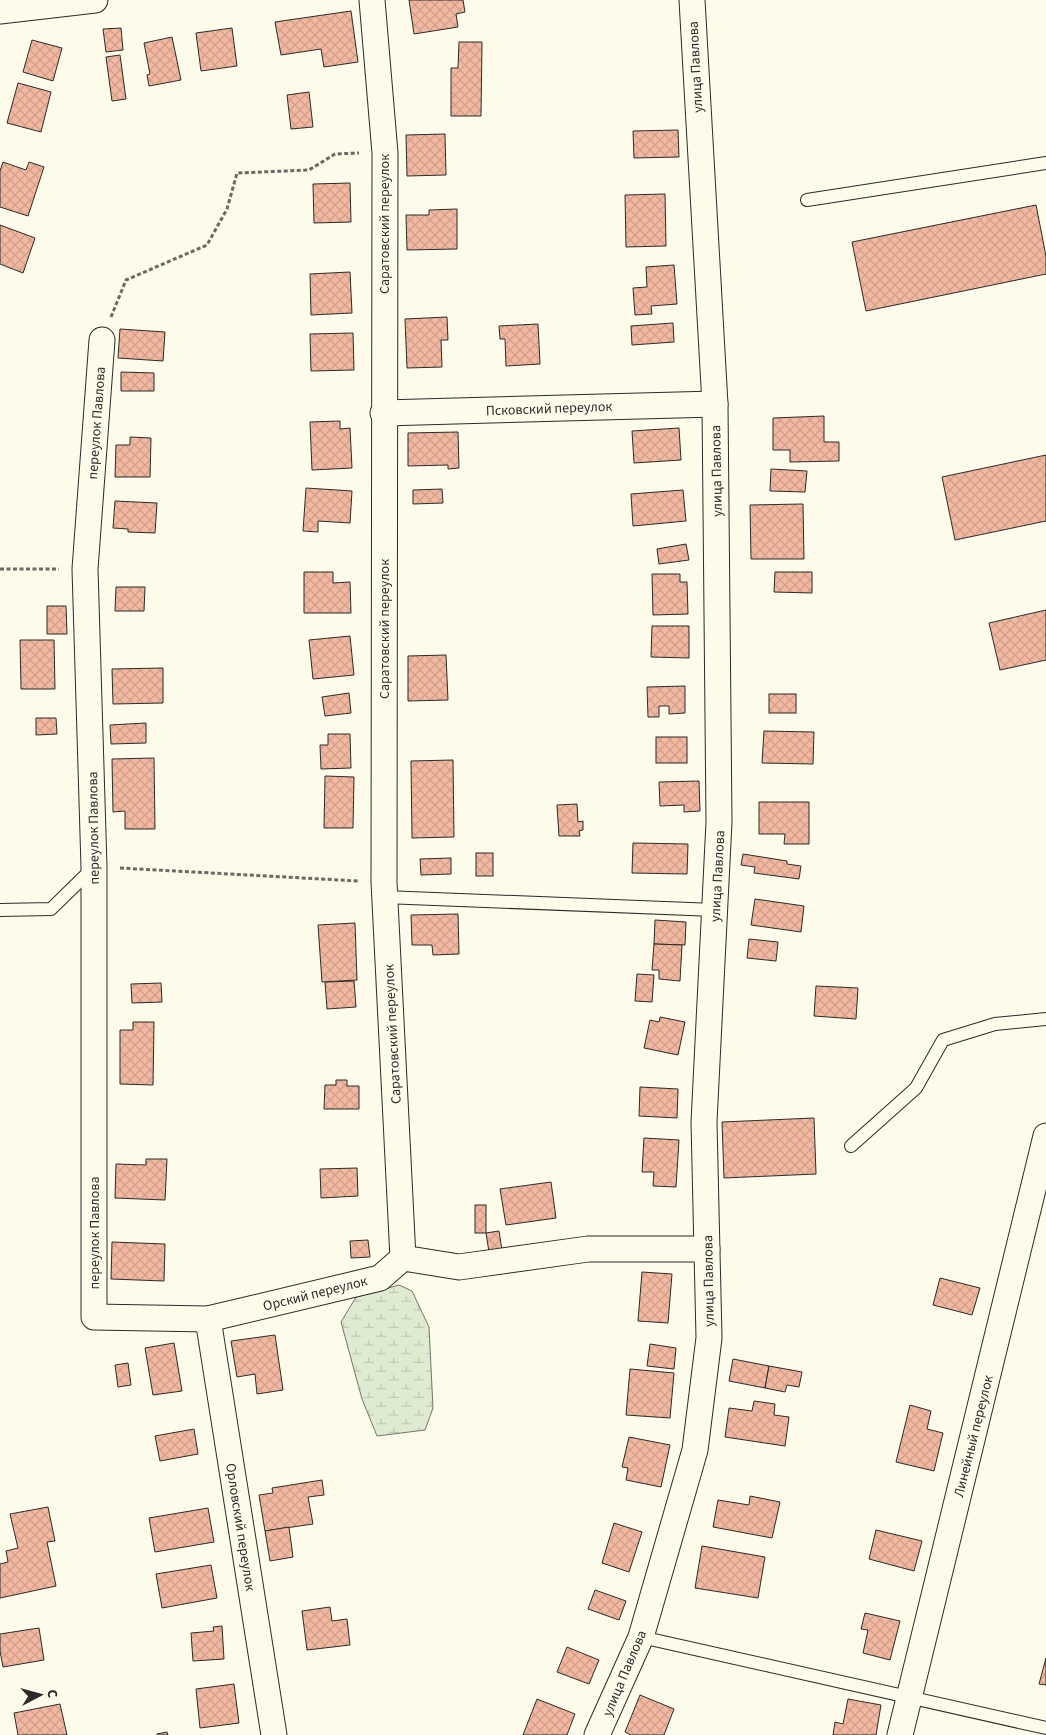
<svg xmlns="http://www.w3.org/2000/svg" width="1046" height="1735" viewBox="0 0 1046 1735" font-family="'Source Sans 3',sans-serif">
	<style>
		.wetland { fill: url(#wetland-marsh); stroke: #74746e }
		.building { fill: url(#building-cross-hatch); stroke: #2b2b2b }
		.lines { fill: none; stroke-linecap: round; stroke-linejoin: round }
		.lane-casing { stroke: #2b2b2b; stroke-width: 14 }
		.street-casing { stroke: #2b2b2b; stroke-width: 27 }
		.path { stroke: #6a6964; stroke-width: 3; stroke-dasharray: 4 2.5; stroke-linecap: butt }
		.lane { stroke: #fdfbea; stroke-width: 12 }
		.street { stroke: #fdfbea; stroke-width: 25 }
		.labels { text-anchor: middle; stroke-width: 4; stroke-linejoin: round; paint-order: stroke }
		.street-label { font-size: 14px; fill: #2b2b2b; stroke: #fdfbea }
	</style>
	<defs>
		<pattern id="wetland-marsh" width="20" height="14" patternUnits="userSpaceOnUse" patternTransform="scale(1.25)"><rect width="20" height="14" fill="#deebd1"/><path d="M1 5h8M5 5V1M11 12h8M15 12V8" fill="none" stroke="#bfcab4"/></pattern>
		<pattern id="building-cross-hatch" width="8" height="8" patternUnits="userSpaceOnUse" patternTransform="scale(1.25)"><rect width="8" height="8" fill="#f2b8a0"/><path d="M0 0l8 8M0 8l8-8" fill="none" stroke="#d09e8a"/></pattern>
	</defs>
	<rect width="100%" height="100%" fill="#fdfbea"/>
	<polygon class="wetland" points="399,1285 412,1291 429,1327 433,1408 425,1430 377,1436 362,1399 341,1322 356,1297"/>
	<g class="building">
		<polygon points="409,0 463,0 465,12 456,14 458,27 414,34"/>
		<polygon points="351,11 358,62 324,67 321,49 281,55 275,22"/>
		<polygon points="121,28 123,50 106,52 103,29"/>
		<polygon points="232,28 237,66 201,71 196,33"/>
		<polygon points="172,37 181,80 149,86 147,75 150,74 144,43"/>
		<polygon points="32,40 62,48 53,81 23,72"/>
		<polygon points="459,42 482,42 481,116 451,116 451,68 458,68"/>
		<polygon points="120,55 126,99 112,101 106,57"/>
		<polygon points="18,83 51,92 41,132 7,123"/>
		<polygon points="309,92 313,127 291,129 287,95"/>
		<polygon points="678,130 679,157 634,158 633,131"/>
		<polygon points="445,134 446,175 407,176 406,135"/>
		<polygon points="3,162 26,170 29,162 44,167 28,216 0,207 0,171"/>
		<polygon points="350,183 351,222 314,223 313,184"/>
		<polygon points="665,194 666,246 626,247 625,195"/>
		<polygon points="1036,205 1046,256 1046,274 866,311 852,242"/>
		<polygon points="457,209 457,249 407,250 406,215 429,215 429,210"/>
		<polygon points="0,225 35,238 23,273 0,264"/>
		<polygon points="674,265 677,304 651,306 652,314 635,315 633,288 647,287 646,267"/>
		<polygon points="350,272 352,313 311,315 310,274"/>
		<polygon points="447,317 448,340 441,340 442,367 407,368 405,319"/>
		<polygon points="673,323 674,342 632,345 631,326"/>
		<polygon points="538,324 540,364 506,366 505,339 500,339 499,326"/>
		<polygon points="120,329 165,332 163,361 118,358"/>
		<polygon points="353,333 354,370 311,371 310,334"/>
		<polygon points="121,372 154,373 154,391 121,391"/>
		<polygon points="824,416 824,442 839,442 839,461 790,462 790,450 773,450 773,418"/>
		<polygon points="340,421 340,429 350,428 352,468 312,470 310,422"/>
		<polygon points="679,428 681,460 634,463 632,431"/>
		<polygon points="458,432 459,468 448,469 448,465 408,466 408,433"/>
		<polygon points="130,437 151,438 150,477 115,477 116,445 130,445"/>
		<polygon points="1046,455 1046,521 955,540 942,477"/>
		<polygon points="771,469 807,471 805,492 770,491"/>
		<polygon points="306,488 352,491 350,523 318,521 318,532 303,531"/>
		<polygon points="442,489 443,503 413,504 413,490"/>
		<polygon points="683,490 686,521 633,526 631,494"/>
		<polygon points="115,501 157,503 155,533 128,532 128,529 113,528"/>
		<polygon points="803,504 804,559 751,559 750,505"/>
		<polygon points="686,544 689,560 659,564 657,549"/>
		<polygon points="304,572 333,572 333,583 350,582 351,613 304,613"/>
		<polygon points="775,572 812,572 812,593 774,592"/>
		<polygon points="652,574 680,574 680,582 687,582 688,614 653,615"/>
		<polygon points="116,587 145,587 144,611 115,611"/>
		<polygon points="47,606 66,606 67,634 47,634"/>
		<polygon points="1046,610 1046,660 1000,670 989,623"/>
		<polygon points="652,626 689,626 689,658 651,657"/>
		<polygon points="350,636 354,675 313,679 309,640"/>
		<polygon points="20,640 54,640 55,689 21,689"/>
		<polygon points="446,655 448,700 408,701 408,656"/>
		<polygon points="163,668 163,703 113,704 112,669"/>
		<polygon points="685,686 685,713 669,714 669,706 659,706 659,717 648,717 647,687"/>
		<polygon points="349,693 351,713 325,716 322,697"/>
		<rect x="769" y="694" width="27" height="19"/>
		<polygon points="36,718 56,718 57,734 36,735"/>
		<polygon points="146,723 146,743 111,744 110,725"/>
		<polygon points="764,731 814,732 813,764 762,763"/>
		<polygon points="328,734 350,734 351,768 321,769 320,745 328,745"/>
		<rect x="656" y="737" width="31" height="26"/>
		<polygon points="154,758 155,829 125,829 125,811 113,812 112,759"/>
		<polygon points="453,760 454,837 412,838 411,761"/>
		<polygon points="325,776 354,777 353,828 324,828"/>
		<polygon points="699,781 700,811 684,812 684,805 660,806 659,782"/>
		<polygon points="759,802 809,802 809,844 784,844 785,834 759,834"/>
		<polygon points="577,804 578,822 583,821 583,830 579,831 580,836 559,836 557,805"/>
		<polygon points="633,843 688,844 687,874 632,873"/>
		<rect x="476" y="853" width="17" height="23"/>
		<polygon points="743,854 787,861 787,864 801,866 799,879 754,873 755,867 741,865"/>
		<polygon points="451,858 451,874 421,875 420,859"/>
		<polygon points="755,899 804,906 801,932 751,925"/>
		<polygon points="458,914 459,954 433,955 432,945 412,945 411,915"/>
		<polygon points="655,920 686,922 685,945 654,944"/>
		<polygon points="355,923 357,980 322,982 318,925"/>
		<polygon points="749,939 778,942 776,961 747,958"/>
		<polygon points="654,944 682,945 680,981 659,979 659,970 652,970"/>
		<polygon points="637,974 654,975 652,1002 635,1001"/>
		<polygon points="354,981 356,1007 327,1009 325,982"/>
		<polygon points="161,983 162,1002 132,1003 131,984"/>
		<polygon points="816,986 858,988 856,1019 814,1016"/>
		<polygon points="660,1017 685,1022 678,1055 644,1048 650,1020 659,1022"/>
		<polygon points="133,1022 154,1022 153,1085 120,1084 120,1030 133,1030"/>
		<polygon points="336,1080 347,1080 347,1086 359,1086 359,1109 324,1109 325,1085 336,1085"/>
		<polygon points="640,1087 678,1089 677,1118 639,1116"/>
		<polygon points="814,1118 816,1174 724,1178 722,1122"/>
		<polygon points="644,1138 679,1140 676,1187 653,1186 654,1172 642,1172"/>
		<polygon points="146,1159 167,1159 165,1200 115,1198 116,1164 146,1165"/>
		<polygon points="357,1168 358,1196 321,1198 320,1169"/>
		<polygon points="551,1182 556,1218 506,1225 500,1189"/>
		<rect x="475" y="1205" width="11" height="28"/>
		<polygon points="499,1231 502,1250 489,1252 486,1233"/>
		<polygon points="368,1240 370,1257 351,1258 350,1241"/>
		<polygon points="112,1242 165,1244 164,1281 111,1279"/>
		<polygon points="642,1272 672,1274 668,1323 638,1321"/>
		<polygon points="940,1278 980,1288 972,1315 933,1305"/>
		<polygon points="275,1335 283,1390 257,1394 255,1374 237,1377 231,1341"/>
		<polygon points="174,1343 182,1391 153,1395 145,1348"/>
		<polygon points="650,1344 676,1348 674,1369 647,1366"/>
		<polygon points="733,1359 769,1366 765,1388 729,1381"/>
		<polygon points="128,1363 131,1385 118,1387 115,1365"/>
		<polygon points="769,1366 802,1372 799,1387 787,1385 785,1392 765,1388"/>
		<polygon points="630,1369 674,1373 670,1418 626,1415"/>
		<polygon points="754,1401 775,1404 774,1415 789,1417 785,1446 725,1437 729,1408 752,1411"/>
		<polygon points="910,1405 931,1411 927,1429 943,1433 934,1471 896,1462"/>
		<polygon points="194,1429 198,1454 160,1461 155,1436"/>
		<polygon points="629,1437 670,1445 661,1487 626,1480 628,1468 622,1467"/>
		<polygon points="322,1480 324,1495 308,1497 313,1524 265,1531 259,1495 273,1493 272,1488"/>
		<polygon points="750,1496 780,1502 772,1538 713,1527 718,1500 749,1505"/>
		<polygon points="48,1507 55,1541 47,1542 56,1586 0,1598 0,1564 8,1562 6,1551 18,1548 10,1514"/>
		<polygon points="208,1508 214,1542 155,1552 149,1518"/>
		<polygon points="614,1523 642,1532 629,1572 602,1563"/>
		<polygon points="289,1527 293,1557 270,1561 265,1531"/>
		<polygon points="876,1530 922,1541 914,1571 869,1559"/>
		<polygon points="702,1546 765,1557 758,1598 695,1588"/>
		<polygon points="211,1565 217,1598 162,1608 156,1574"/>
		<polygon points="595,1590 626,1601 619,1620 588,1609"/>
		<polygon points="330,1607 332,1621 347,1619 350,1645 307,1650 302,1611"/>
		<polygon points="865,1613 900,1621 890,1660 863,1653 868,1630 861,1629"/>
		<polygon points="222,1626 224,1659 193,1661 191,1633 214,1631 213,1627"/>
		<polygon points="39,1628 44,1660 3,1667 0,1651 0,1634"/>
		<polygon points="567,1647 599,1660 589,1684 557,1672"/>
		<polygon points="1046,1658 1046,1685 1039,1684"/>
		<polygon points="234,1684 239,1723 200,1728 196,1689"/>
		<polygon points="640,1695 674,1709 664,1735 631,1735 625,1732"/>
		<polygon points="537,1699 575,1714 567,1735 523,1735"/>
		<polygon points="848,1699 881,1705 876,1735 833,1735 835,1722 843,1724"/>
		<polygon points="60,1704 67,1735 18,1735 14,1713"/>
		<polygon points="167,1732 168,1735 157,1735 157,1734"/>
	</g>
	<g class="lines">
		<defs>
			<g id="lane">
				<polyline points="807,200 1046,163"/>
				<polyline points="384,897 715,910"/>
				<polyline points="0,910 51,909 93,868"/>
				<polyline points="851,1146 916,1088 943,1040 995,1024 1046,1019"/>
				<polyline points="641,1637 1046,1728"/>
			</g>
			<g id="street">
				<polyline points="372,0 385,153 384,882 403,1258"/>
				<polyline points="0,11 95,0"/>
				<polyline points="102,340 85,569 94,867 94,1317 208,1319 380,1278 403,1258 459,1267 588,1249 707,1249"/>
				<polyline points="383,413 715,404"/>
				<polyline points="208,1319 274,1735"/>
				<polyline points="597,1735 641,1637 695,1450 709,1338 704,1122 719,822 715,404 692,0"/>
				<polyline points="900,1735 1046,1136"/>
			</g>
		</defs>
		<use href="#lane" class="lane-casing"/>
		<use href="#street" class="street-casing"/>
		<g class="path">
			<polyline points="111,317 126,280 207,245 227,209 237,173 309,170 335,154 359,153"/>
			<polyline points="0,569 59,569"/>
			<polyline points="120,868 358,881"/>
		</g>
		<use href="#lane" class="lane"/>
		<use href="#street" class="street"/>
	</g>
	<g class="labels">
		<g class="street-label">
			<text transform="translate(695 67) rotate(-93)" y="5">улица Павлова</text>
			<text transform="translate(384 224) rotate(-90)" y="5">Саратовский переулок</text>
			<text transform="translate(549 408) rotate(-2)" y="5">Псковский переулок</text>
			<text transform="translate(96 423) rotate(-86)" y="5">переулок Павлова</text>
			<text transform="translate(716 471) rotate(-91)" y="5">улица Павлова</text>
			<text transform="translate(384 629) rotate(-90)" y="5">Саратовский переулок</text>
			<text transform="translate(93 828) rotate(-91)" y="5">переулок Павлова</text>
			<text transform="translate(717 876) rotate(-87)" y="5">улица Павлова</text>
			<text transform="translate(392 1034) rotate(-93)" y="5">Саратовский переулок</text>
			<text transform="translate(94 1233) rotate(-90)" y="5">переулок Павлова</text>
			<text transform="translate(708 1281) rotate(-91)" y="5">улица Павлова</text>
			<text transform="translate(315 1293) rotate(-14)" y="5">Орский переулок</text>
			<text transform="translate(973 1436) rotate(-76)" y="5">Линейный переулок</text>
			<text transform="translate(241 1527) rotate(81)" y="5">Орловский переулок</text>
			<text transform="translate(624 1673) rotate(-67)" y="5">улица Павлова</text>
		</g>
	</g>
	<g transform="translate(40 1695) rotate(84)" stroke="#fdfbea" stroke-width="4" paint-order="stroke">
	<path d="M0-4L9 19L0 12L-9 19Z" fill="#2b2b2b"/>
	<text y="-8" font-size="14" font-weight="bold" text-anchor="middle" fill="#2b2b2b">С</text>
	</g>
</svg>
